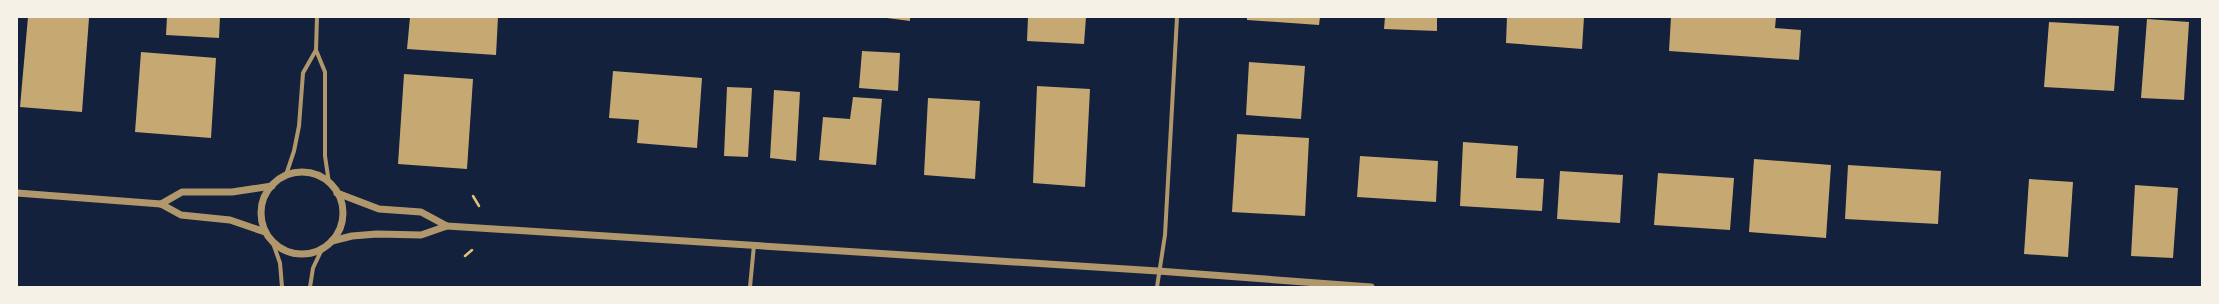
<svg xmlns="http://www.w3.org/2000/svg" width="2219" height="304" viewBox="0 0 2219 304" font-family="Overpass,sans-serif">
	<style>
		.building { fill: #c6a872 }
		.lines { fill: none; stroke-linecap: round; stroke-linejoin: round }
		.path { stroke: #e5c07b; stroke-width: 2.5 }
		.minor { stroke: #b1986c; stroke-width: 4 }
		.tertiary { stroke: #b1986c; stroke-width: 7 }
	</style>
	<rect width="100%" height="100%" fill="#14213d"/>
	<g class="building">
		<polygon points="28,17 89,18 82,112 20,107"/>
		<polygon points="167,17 220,17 219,38 166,35"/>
		<polygon points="410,17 498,17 496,55 407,49"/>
		<polygon points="879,17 910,17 910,21"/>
		<polygon points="1028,17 1086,17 1084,44 1027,41"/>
		<polygon points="1247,17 1320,17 1319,25 1247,20"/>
		<polygon points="1385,17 1437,17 1437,31 1384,29"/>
		<polygon points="1507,17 1584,17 1582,49 1506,43"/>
		<polygon points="1671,17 1776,17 1775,28 1801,30 1799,60 1669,51"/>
		<polygon points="2147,19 2189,22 2184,100 2141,98"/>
		<polygon points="2049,22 2119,26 2114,91 2044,87"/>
		<polygon points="862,51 900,53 898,91 859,88"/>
		<polygon points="141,52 216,58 211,138 135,132"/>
		<polygon points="1249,62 1305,66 1301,119 1246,115"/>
		<polygon points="613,71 702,78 697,148 637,143 639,120 609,118"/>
		<polygon points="404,74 473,79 467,169 398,164"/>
		<polygon points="1037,86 1090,89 1085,187 1033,183"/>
		<polygon points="727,87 752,88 748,157 724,156"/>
		<polygon points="774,90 800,92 796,161 770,158"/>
		<polygon points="853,97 882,99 876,165 819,160 823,117 850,119"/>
		<polygon points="928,98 980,101 975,179 924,175"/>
		<polygon points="1237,134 1309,138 1305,216 1232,212"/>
		<polygon points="1463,142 1518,146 1516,178 1544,179 1542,211 1460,206"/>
		<polygon points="1360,156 1438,161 1436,202 1357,197"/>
		<polygon points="1754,159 1831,165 1826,238 1749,232"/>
		<polygon points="1848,165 1941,171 1938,224 1845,219"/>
		<polygon points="1560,171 1623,175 1620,223 1557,219"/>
		<polygon points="1658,173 1734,178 1730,230 1654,225"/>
		<polygon points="2029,179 2073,182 2068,257 2024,254"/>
		<polygon points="2135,185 2178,188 2173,258 2131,256"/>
	</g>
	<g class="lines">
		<g class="path">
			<polyline points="473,196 479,206"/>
			<polyline points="465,256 472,250"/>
		</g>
		<g class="minor">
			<polyline points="317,17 316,50 325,72 325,156 329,183"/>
			<polyline points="286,175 294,151 299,126 303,73 316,50"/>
			<polyline points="273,243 280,263 282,287"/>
			<polyline points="310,287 313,268 322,249"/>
			<polyline points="750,287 754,245"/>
			<polyline points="1157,287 1165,235 1177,17"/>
		</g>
		<g class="tertiary">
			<circle cx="302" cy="213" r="41"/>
			<polyline points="17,193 161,204 181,215 230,220 265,232"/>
			<polyline points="337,193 379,209 421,212 447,226 1158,271 1371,287"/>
			<polyline points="161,204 182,192 232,192 272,186"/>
			<polyline points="332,241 352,236 377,234 421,235 447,226"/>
		</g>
	</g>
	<rect width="2219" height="304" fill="none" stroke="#f6f1e7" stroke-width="36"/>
</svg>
